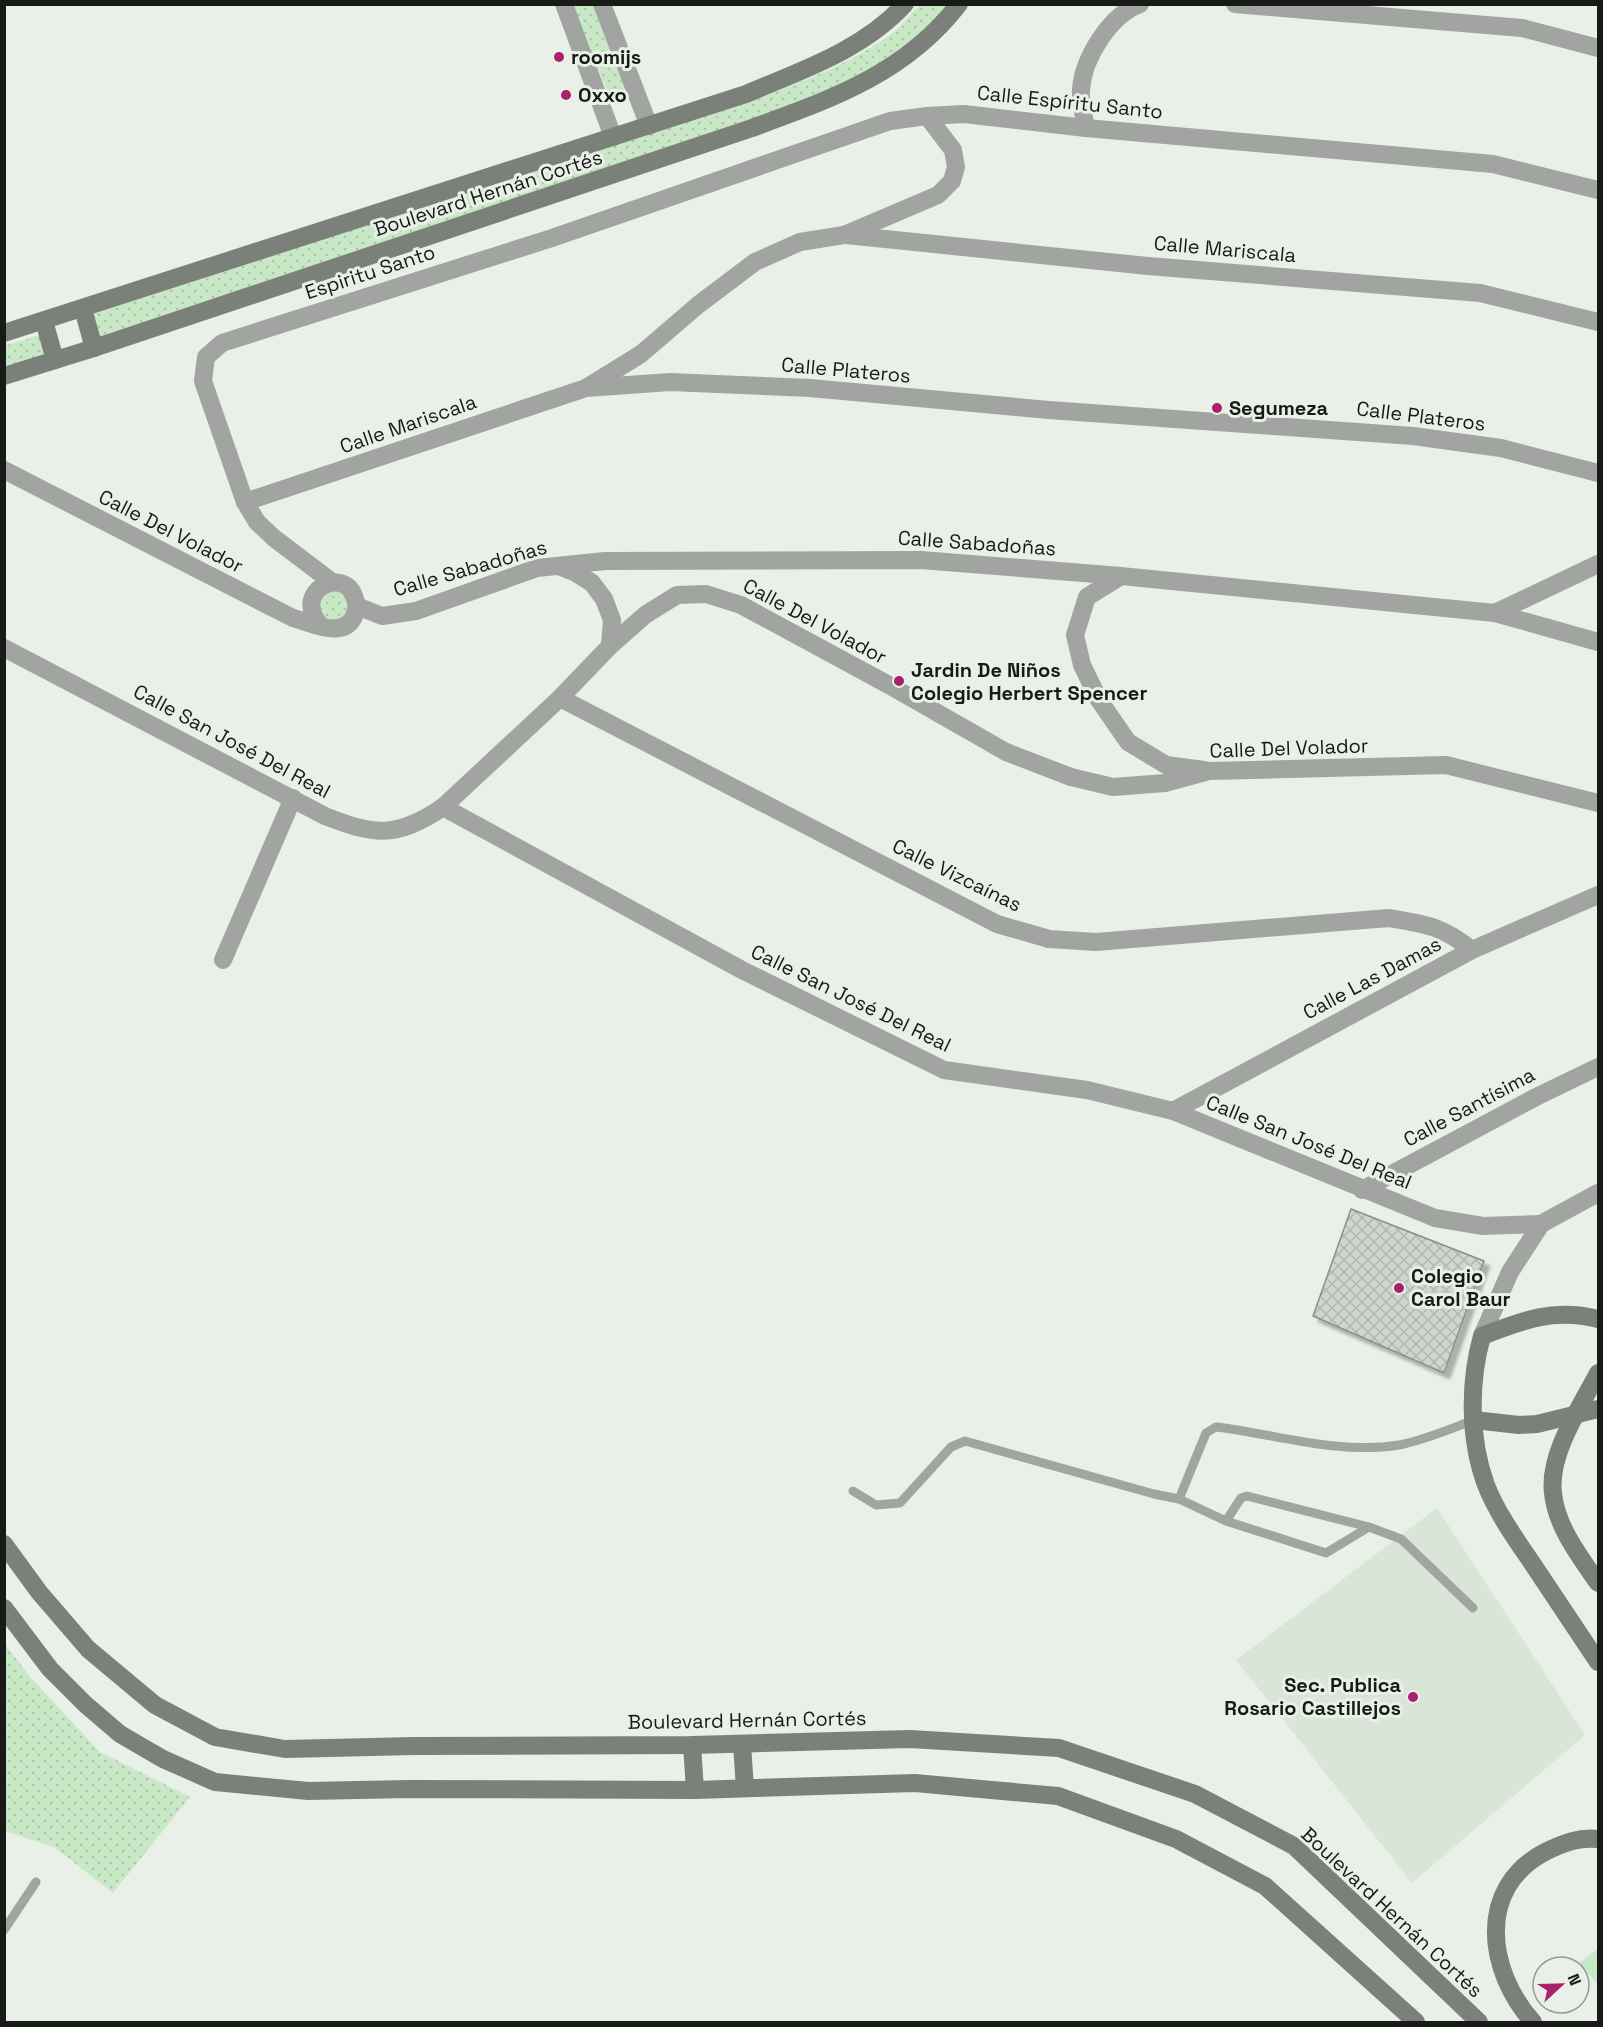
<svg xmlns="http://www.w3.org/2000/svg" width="1603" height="2027" viewBox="0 0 1603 2027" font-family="'Space Grotesk',sans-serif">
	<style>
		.built { fill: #d8e5d7 }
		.grass { fill: #c9e8c6 }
		.park { fill: url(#park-dots) }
		.building { fill: url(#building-cross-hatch); stroke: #899089; stroke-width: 1.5; filter: url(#shadow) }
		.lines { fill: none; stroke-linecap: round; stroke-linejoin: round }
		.service { stroke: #a1a4a0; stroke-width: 9 }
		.minor { stroke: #a1a4a0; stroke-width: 18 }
		.secondary { stroke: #7c807b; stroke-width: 18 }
		.poi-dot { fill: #a8216a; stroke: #e9f0e8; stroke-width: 2 }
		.labels { text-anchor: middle; stroke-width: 6; stroke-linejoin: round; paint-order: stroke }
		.poi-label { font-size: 20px; font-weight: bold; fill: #171a17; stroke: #e9f0e8; text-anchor: start }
		.street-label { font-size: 20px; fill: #171a17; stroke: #e9f0e8 }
	</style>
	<defs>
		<pattern id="park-dots" width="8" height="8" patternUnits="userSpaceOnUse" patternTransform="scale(1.5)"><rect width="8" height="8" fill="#c9e8c6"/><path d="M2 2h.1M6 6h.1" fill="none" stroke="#acc6a9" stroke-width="1.8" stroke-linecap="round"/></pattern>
		<pattern id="building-cross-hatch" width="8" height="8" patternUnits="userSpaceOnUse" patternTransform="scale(1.5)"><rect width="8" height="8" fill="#ced6ce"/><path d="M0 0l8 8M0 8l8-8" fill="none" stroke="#b0b7b0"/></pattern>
		<filter id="shadow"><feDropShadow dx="5.5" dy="5.5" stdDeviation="1.5" flood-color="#0004"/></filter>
	</defs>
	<rect width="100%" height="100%" fill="#e9f0e8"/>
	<polygon class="built" points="1437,1508 1585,1735 1412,1883 1236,1660"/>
	<polygon class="grass" points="1598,1949 1598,1985 1579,1963"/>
	<g class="park">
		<polygon points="572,5 595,5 631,96 612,104"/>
		<path d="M920 5H953L914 46 826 97 101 344 92 311 750 102C798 83 848 65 890 35 901 27 910 14 920 5Z"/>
		<polygon points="43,334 49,354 5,368 4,346"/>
		<circle cx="334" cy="606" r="15"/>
		<polygon points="5,1644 31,1678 100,1752 190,1797 113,1893 54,1847 5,1831"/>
	</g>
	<polygon class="building" points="1351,1209 1484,1261 1444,1373 1313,1316"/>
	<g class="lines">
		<g class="service">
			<polyline points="853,1491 876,1505 900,1503 951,1447 965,1441 1154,1494 1179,1499 1226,1521 1326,1553 1369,1527"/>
			<path d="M1179 1499 1206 1433 1216 1427C1276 1434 1338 1455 1399 1445 1425 1440 1450 1429 1474 1420"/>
			<polyline points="1226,1521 1241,1498 1247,1496 1369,1527 1401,1539 1473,1608"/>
			<polyline points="4,1930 36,1882"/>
		</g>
		<g class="minor">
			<polyline points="564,4 613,137"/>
			<polyline points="602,4 649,126"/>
			<polyline points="1235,4 1522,28 1598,48"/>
			<path d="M1086 128C1084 116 1080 102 1081 90 1083 58 1110 15 1140 4"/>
			<polyline points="846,235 1148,266 1480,293 1598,322"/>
			<polyline points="586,388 670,382 810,388 1049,410 1413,436 1501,448 1598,473"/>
			<path d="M4 470 293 618C312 623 345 641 355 614 357 607 357 604 354 596 343 566 291 591 320 625"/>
			<polyline points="245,502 586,388 641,354 698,305 755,262 800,242 844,235 938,195 952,181 956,167 953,150 927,116"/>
			<polyline points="561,567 576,573 592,583 604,599 612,620 610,646"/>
			<polyline points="1121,576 1087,597 1075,635 1082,665 1099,700 1128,742 1166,765 1204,770"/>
			<polyline points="332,582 274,538 257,522 245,502 203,381 206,357 222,343 552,238 890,121 927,116 964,114 1086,128 1493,164 1598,190"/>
			<polyline points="357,606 382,616 416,611 537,568 605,561 921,560 1121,576 1495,613 1598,642"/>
			<polyline points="1495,613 1598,564"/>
			<path d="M4 648 325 816C375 836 398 838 443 807L560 698 610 646 645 615 677 595 706 594 741 605 887 684 1006 752 1071 777 1113 787 1165 783 1209 771 1446 765 1598 803"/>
			<path d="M560 698 997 924 1049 939 1096 942 1389 918C1426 924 1442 926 1472 950"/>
			<polyline points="443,807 742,970 944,1070 1087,1090 1173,1111 1435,1218 1483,1226 1541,1224"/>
			<polyline points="223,960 293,798"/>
			<polyline points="1173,1111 1472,950 1598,895"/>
			<polyline points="1362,1190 1536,1097 1598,1067"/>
			<polyline points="1482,1336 1510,1272 1541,1224 1598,1193"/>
		</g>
		<g class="secondary">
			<polyline points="83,309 94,348"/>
			<polyline points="44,321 55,360"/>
			<path d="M4 333 746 94C802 70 863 50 905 4"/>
			<path d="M4 376 94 348 752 128C831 99 905 74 959 4"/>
			<path d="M1598 1319C1554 1308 1523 1320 1482 1336 1469 1382 1469 1439 1486 1485 1497 1513 1515 1538 1532 1563 1554 1596 1576 1629 1598 1662"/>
			<path d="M1598 1373C1581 1406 1548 1454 1553 1493 1556 1526 1580 1557 1598 1583"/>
			<polyline points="1474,1420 1519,1425 1537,1424 1598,1409"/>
			<polyline points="4,1544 39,1592 88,1649 155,1705 215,1737 285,1749 415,1746 692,1745 910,1739 1059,1748 1195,1794 1294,1846 1479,2022"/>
			<polyline points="4,1608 50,1669 85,1704 120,1734 163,1759 215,1782 308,1791 409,1789 695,1790 915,1783 1058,1796 1176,1839 1265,1886 1416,2022"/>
			<polyline points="742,1744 745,1788"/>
			<polyline points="692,1745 695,1790"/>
			<path d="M1533 2022C1487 1971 1476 1888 1545 1852 1563 1843 1579 1837 1598 1839"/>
		</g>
	</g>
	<g class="poi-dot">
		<circle cx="559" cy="57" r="6"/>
		<circle cx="566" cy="95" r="6"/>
		<circle cx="1217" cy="408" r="6"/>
		<circle cx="899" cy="681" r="6"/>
		<circle cx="1399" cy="1288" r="6"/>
		<circle cx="1413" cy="1697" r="6"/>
	</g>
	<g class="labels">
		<g class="poi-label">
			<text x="571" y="64">roomijs</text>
			<text x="578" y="102">Oxxo</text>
			<text x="1229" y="415">Segumeza</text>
			<text x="911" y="677">Jardin De Niños<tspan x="911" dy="23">Colegio Herbert Spencer</tspan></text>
			<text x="1411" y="1283">Colegio<tspan x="1411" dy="23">Carol Baur</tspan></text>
			<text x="1401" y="1692" text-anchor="end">Sec. Publica<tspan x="1401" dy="23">Rosario Castillejos</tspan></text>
		</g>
		<g class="street-label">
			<text transform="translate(1070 102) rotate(6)" y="7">Calle Espíritu Santo</text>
			<text transform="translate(488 193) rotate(-18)" y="7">Boulevard Hernán Cortés</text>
			<text transform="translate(1225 249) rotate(5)" y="7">Calle Mariscala</text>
			<text transform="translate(370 272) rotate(-18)" y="7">Espiritu Santo</text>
			<text transform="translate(846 370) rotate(5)" y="7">Calle Plateros</text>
			<text transform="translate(1421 416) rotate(7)" y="7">Calle Plateros</text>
			<text transform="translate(408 424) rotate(-19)" y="7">Calle Mariscala</text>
			<text transform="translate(171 531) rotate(27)" y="7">Calle Del Volador</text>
			<text transform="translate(977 543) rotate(4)" y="7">Calle Sabadoñas</text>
			<text transform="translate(470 568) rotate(-16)" y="7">Calle Sabadoñas</text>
			<text transform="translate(815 621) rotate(28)" y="7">Calle Del Volador</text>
			<text transform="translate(232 741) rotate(28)" y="7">Calle San José Del Real</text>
			<text transform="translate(1289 748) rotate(-2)" y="7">Calle Del Volador</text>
			<text transform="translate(957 875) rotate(26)" y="7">Calle Vizcaínas</text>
			<text transform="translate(1372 978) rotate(-28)" y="7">Calle Las Damas</text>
			<text transform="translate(851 998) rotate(26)" y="7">Calle San José Del Real</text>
			<text transform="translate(1469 1107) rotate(-28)" y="7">Calle Santísima</text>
			<text transform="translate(1309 1142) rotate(22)" y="7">Calle San José Del Real</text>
			<text transform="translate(747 1720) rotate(-1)" y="7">Boulevard Hernán Cortés</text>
			<text transform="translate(1392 1912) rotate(43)" y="7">Boulevard Hernán Cortés</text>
		</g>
	</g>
	<rect width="1603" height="2027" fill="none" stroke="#171a17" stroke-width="12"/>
	<g transform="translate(1561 1985) rotate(68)"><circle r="28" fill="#e9f0e8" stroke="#959a94" stroke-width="1.5"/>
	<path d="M0-4.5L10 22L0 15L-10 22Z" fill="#a8216a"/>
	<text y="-9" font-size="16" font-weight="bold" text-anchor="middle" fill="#171a17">N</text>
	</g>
</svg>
